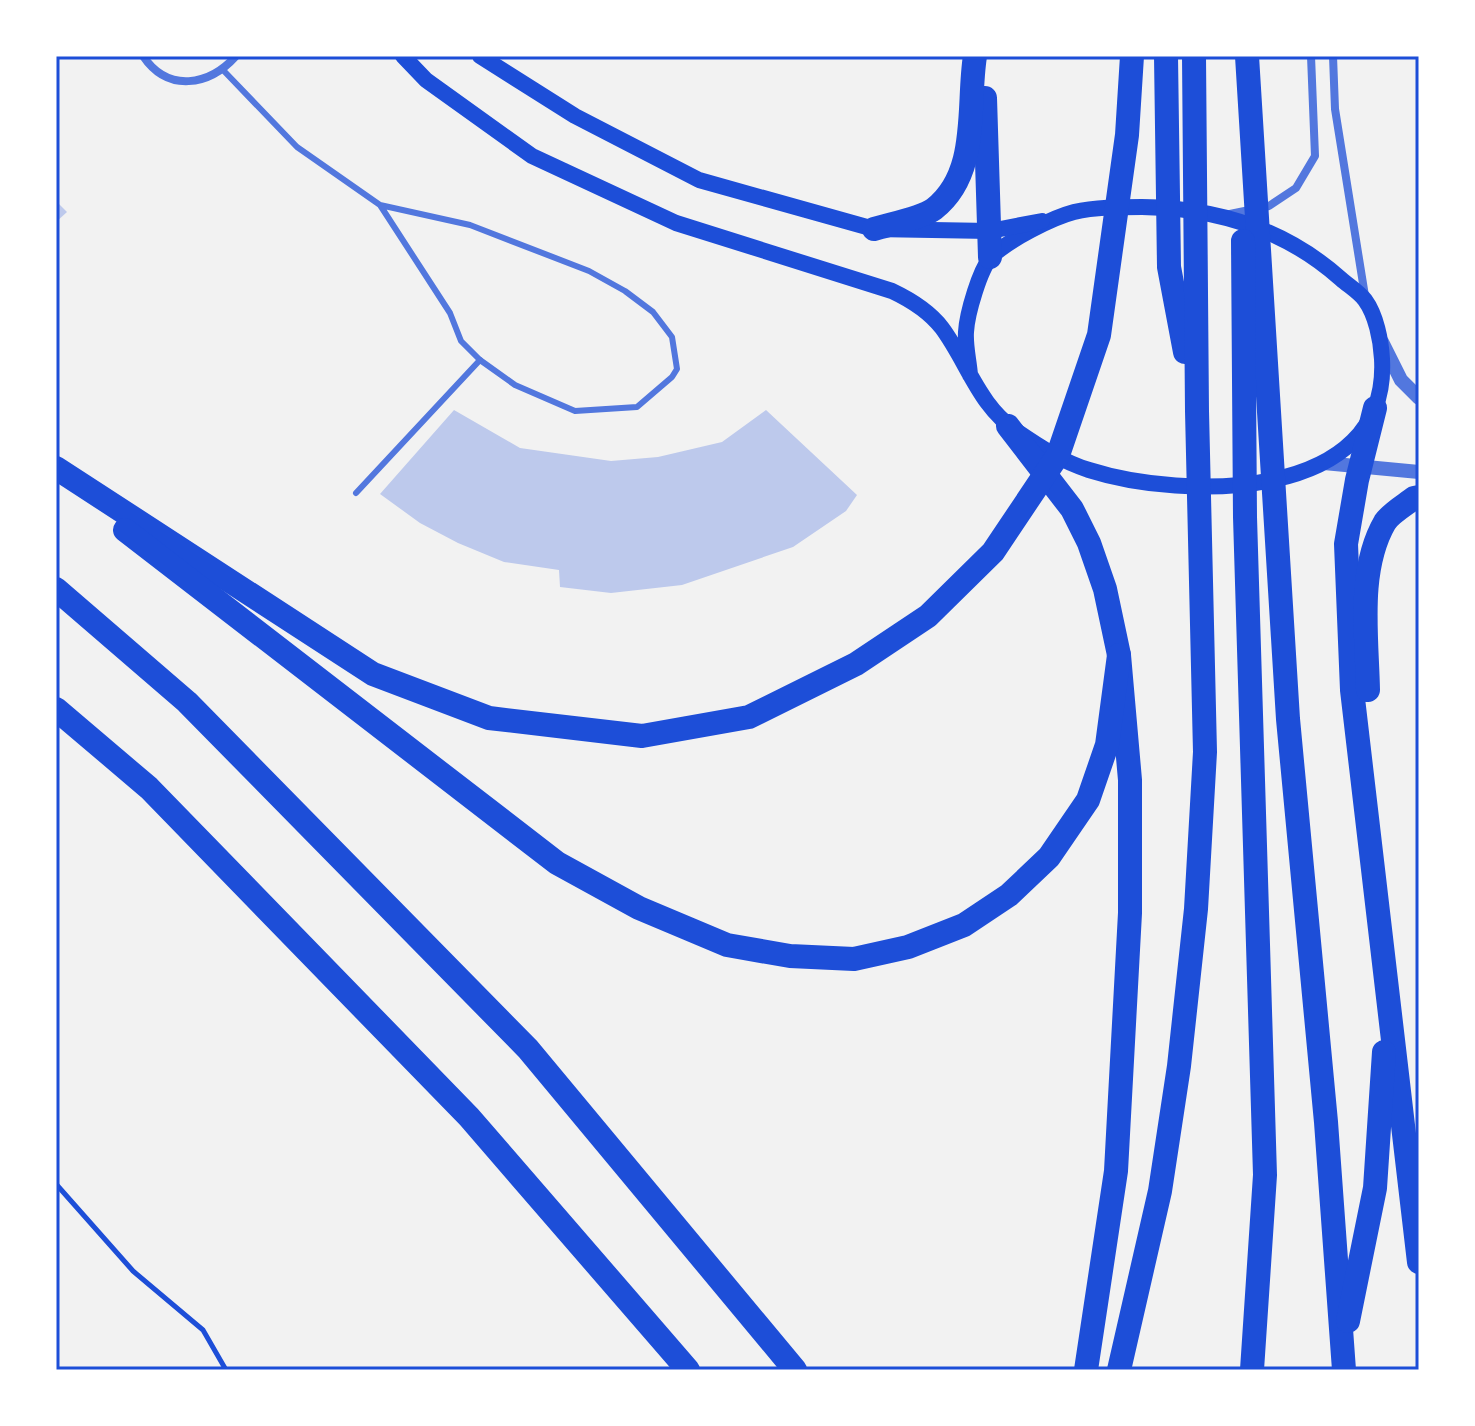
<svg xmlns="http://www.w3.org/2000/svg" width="1475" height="1426" viewBox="0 0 1475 1426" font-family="Cabin,sans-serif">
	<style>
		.building { fill: #bdc9ec }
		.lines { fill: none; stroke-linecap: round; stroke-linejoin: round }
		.path { stroke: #1d4ed8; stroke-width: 5 }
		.service { stroke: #5277de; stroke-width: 6 }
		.minor { stroke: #5277de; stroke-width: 8 }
		.tertiary { stroke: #5277de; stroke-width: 14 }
		.secondary { stroke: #1d4ed8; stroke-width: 16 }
		.motorway { stroke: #1d4ed8; stroke-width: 24 }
		.neatline { fill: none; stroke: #1d4ed8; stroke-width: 3 }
	</style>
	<rect width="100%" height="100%" fill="#f2f2f2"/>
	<g class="building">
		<polygon points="56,201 67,212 56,222"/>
		<polygon points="454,410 520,448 611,461 658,457 722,442 766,410 857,495 846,511 793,547 682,585 611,593 560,587 559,570 504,562 458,543 420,523 380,494"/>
	</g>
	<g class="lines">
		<polyline class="path" points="56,1184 133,1271 203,1330 226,1370"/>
		<g class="service">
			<polyline points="223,70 297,147 380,205 450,313 461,341 480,360 515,385 575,411 637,407 672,377 677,369 672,337 653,312 625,291 589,271 470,225 380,205"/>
			<polyline points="356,493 480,360"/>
		</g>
		<g class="minor">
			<path d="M143 56C168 93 209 86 236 56"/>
			<polyline points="1333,56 1335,109 1365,296"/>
			<polyline points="1225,215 1269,206 1296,188 1315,156 1311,56"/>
		</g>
		<g class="tertiary">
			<polyline points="1382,342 1401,380 1419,398"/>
			<polyline points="1324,463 1419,472"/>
		</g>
		<g class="secondary">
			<path d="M403 56 426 80 532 156 676 223 892 291C911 300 929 311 942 328 968 363 979 407 1018 432 1040 447 1063 462 1089 470 1183 500 1390 503 1382 359 1381 340 1376 315 1365 300 1359 292 1349 286 1341 279 1285 229 1216 208 1142 207 1120 207 1095 207 1074 212 1051 218 1009 240 992 256 980 268 967 314 966 332 965 346 969 361 970 375"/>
			<polyline points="480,56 575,116 699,180 874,229 990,231 1042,221"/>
		</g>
		<g class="motorway">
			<polyline points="1166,56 1169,267 1185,352"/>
			<polyline points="1247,56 1288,719 1326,1122 1344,1370"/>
			<polyline points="985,98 990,257"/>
			<path d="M874 229C890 224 922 218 934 209 980 173 967 106 975 56"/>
			<polyline points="1243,241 1245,517 1265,1175 1252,1370"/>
			<polyline points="1375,408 1357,480 1346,544 1352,690 1419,1262"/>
			<polyline points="1008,426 1072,509 1089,543 1105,589 1119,655 1130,780 1130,913 1116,1171 1086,1370"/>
			<polyline points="56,468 373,674 489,718 642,736 749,717 856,664 928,616 993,552 1058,455 1099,335 1127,135 1132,56"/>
			<polyline points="125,530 557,863 639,908 727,945 790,956 854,959 908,947 964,925 1009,895 1049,857 1088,800 1107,745 1119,655"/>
			<polyline points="56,589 187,702 528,1049 795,1370"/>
			<path d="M1368 690C1367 637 1357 570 1385 522 1391 513 1405 505 1414 498L1419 497"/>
			<polyline points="56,709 149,788 469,1117 688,1370"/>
			<polyline points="1348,1321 1375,1188 1384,1052"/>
			<polyline points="1119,1370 1160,1191 1179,1066 1196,909 1205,752 1197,411 1194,56"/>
		</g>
	</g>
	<rect width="1475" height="1426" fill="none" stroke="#ffffff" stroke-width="116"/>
	<rect x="58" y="58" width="1359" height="1310" class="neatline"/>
</svg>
